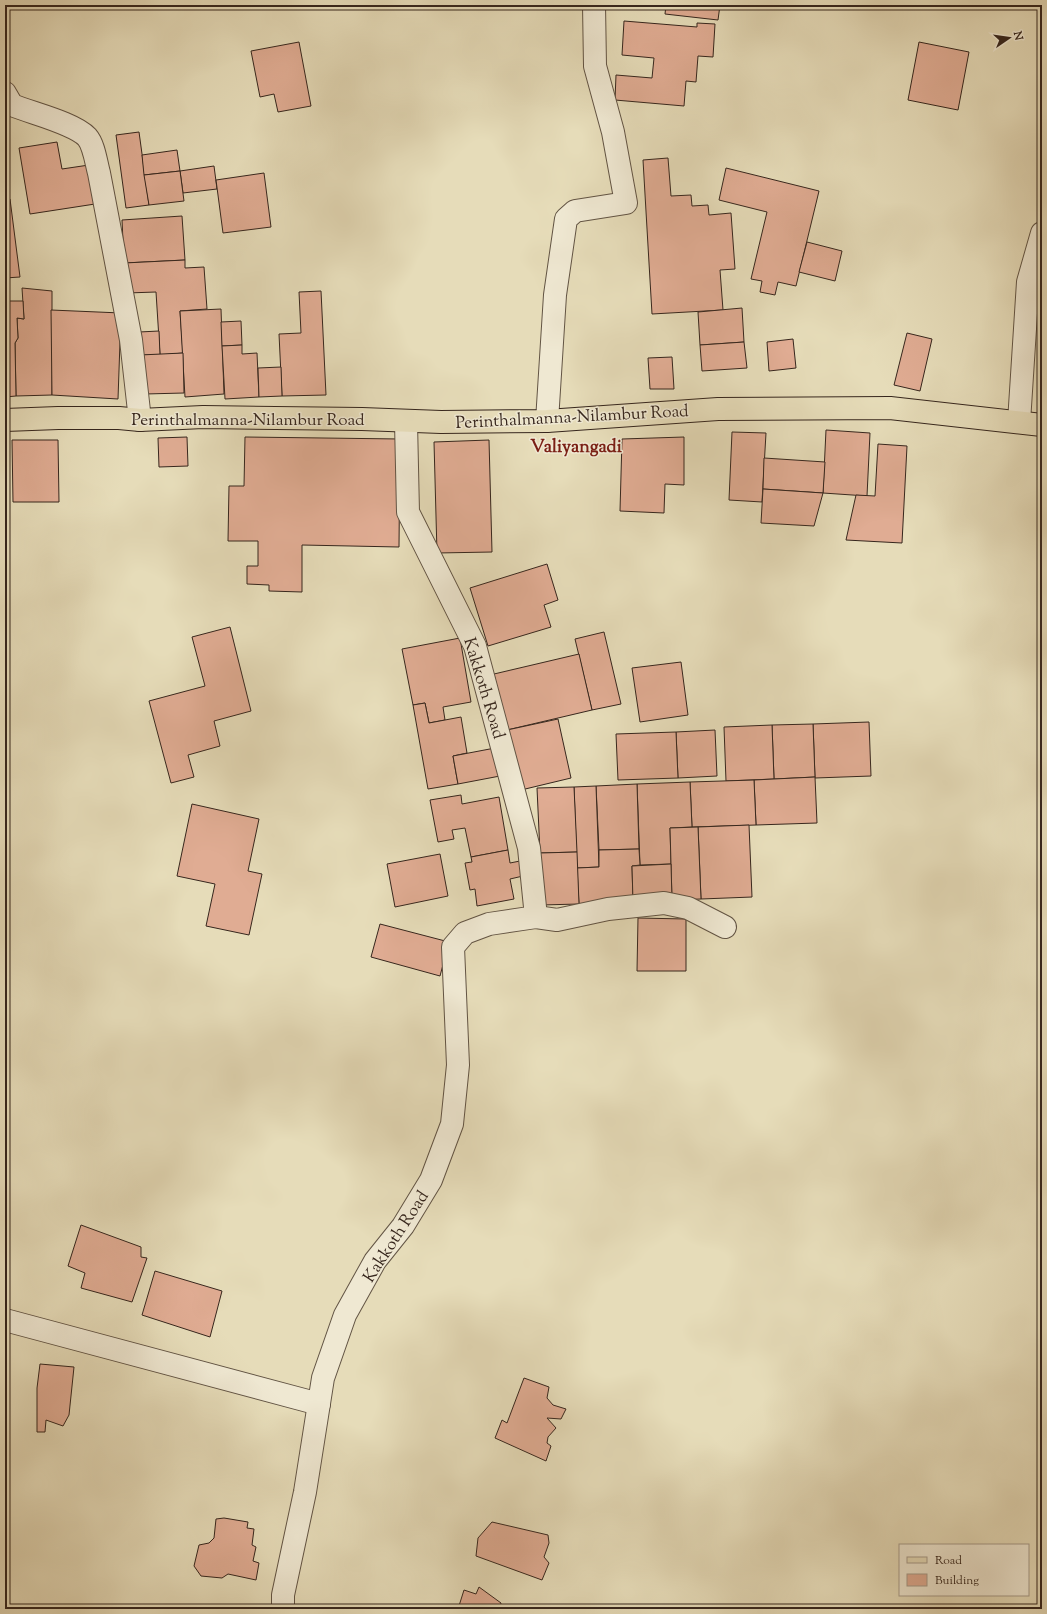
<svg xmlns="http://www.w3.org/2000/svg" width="1047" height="1614" viewBox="0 0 1047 1614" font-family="'Sorts Mill Goudy',serif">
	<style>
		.building { fill: #e0ac93; stroke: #36261d }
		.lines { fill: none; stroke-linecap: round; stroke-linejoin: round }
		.minor-casing { stroke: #625444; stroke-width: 24 }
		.major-casing { stroke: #36261d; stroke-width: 24 }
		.minor { stroke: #efe8d2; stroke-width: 22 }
		.major { stroke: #e6dcb9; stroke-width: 22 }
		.labels { text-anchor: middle; stroke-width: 3; stroke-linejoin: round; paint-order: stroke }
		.street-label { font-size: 17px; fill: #36261d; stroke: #efe8d2 }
		.neighbourhood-label { font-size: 18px; font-weight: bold; fill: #7a1f14; stroke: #efe8d2 }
	</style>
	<rect width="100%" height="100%" fill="#e6dcb9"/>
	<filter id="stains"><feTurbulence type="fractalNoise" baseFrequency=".005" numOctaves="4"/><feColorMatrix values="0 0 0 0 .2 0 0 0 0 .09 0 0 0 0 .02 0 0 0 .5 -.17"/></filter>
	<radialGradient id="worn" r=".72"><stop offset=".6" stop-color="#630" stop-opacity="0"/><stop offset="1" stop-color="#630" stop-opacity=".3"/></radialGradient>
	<g class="building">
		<polygon points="666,5 720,5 718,20 665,14"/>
		<polygon points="624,21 697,27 697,23 715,24 713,57 698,56 696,82 686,81 684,106 615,100 616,75 652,78 654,58 622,55"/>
		<polygon points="299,42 311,106 278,112 274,94 260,97 251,51"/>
		<polygon points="919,42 969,52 958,110 908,100"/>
		<polygon points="139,132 149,205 126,208 116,135"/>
		<polygon points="57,142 62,169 89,165 95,204 30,214 19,148"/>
		<polygon points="177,150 180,171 144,175 142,155"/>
		<polygon points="668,158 671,196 691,195 692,206 708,205 709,215 731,213 735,269 720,270 723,310 652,314 643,160"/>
		<polygon points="214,166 217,189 183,193 180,171"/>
		<polygon points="726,168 819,191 796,286 778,282 775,295 760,292 762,281 751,279 767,212 719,200"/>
		<polygon points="180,171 184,201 149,205 144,175"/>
		<polygon points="264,173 271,227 223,233 216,180"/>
		<polygon points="5,199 10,199 20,277 5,278"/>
		<polygon points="182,216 185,260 124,263 122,220"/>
		<polygon points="807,242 842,251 835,281 799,272"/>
		<polygon points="185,260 185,268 204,267 207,309 180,311 183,353 160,355 156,292 127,293 124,263"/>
		<polygon points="22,288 52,291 52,395 16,396 15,343 18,338 17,318 24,319"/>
		<polygon points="321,291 326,395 282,396 279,334 301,333 299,292"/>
		<polygon points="5,301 23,301 24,319 17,318 18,338 15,343 16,396 5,397"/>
		<polygon points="742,308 744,342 700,345 698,312"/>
		<polygon points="221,309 224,394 185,397 180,311"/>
		<polygon points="51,310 121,313 118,399 52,395"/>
		<polygon points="241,321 242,345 222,346 221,322"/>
		<polygon points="159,331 160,355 140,355 139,332"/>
		<polygon points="907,333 932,339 920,391 894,385"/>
		<polygon points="793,339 796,368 769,371 767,342"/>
		<polygon points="744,342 747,368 702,371 700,345"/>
		<polygon points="242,345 242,354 257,353 259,397 225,399 222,346"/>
		<polygon points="183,353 184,393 145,394 140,355"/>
		<polygon points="672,357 674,389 650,389 648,358"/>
		<polygon points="281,367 282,396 259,397 258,368"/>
		<polygon points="826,430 870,433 867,496 823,493"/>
		<polygon points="732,432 766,433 762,502 729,500"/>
		<polygon points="187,437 188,466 159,467 158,438"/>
		<polygon points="245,437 400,439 399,547 302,545 302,592 269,591 269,585 247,584 247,566 258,566 258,541 228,541 229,486 244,486"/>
		<polygon points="684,437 684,485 665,484 664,513 620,511 622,439"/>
		<polygon points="12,440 58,440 59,502 13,502"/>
		<polygon points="489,440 492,552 437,553 434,442"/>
		<polygon points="878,444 907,446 902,543 846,540 856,495 875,496"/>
		<polygon points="764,458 825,462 823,493 763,489"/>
		<polygon points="763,489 823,493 814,526 761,523"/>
		<polygon points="547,564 558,600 544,605 551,627 488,646 470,588"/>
		<polygon points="230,627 251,711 214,721 220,746 188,755 194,777 171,783 149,701 205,686 192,637"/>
		<polygon points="604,632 621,704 592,710 575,639"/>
		<polygon points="460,638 471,702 443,707 445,720 429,723 425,703 413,705 402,649"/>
		<polygon points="579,654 592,710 507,730 494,674"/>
		<polygon points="681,662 688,715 640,722 632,668"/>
		<polygon points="425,703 429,723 461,717 467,753 453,756 458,784 428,789 413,705"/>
		<polygon points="558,719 571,778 521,790 507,730"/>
		<polygon points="869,722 871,776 815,778 813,724"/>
		<polygon points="813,724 815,777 774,779 772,725"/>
		<polygon points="772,725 774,779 726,781 724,727"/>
		<polygon points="715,730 717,776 678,778 676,732"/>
		<polygon points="676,732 678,778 618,780 616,734"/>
		<polygon points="495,748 500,776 458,784 453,756"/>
		<polygon points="815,777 817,823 756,825 754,780"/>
		<polygon points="754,780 756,825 692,827 690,782"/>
		<polygon points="690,782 692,827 670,828 671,864 640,865 637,784"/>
		<polygon points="637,784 639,849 599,850 596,786"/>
		<polygon points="596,786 599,867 577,868 574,787"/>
		<polygon points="574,787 577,852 540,853 537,788"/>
		<polygon points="461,795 462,804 499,797 508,850 471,857 465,828 452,830 454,839 438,842 430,800"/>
		<polygon points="192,804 259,819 248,871 262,874 249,935 206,926 215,884 177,876"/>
		<polygon points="749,825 752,897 701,899 698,827"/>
		<polygon points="698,827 701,899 672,900 670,828"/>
		<polygon points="639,849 640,865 632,866 633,902 579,904 577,868 599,867 599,850"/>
		<polygon points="508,850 510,863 520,861 523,876 510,879 514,899 477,906 475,889 470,890 465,863 472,862 471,857"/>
		<polygon points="577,852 579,904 541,905 540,853"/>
		<polygon points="440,854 448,896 395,907 387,864"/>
		<polygon points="671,864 672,900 633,902 632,866"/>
		<polygon points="638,918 686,919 686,971 637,971"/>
		<polygon points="380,924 449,942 440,976 371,957"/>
		<polygon points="81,1225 141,1247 141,1257 147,1258 132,1302 81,1288 85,1273 68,1266"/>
		<polygon points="155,1271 222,1291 210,1337 142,1315"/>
		<polygon points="40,1364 74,1367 69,1415 63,1426 46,1420 45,1432 37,1432 37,1388"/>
		<polygon points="524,1378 549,1387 547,1398 553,1405 566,1409 561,1419 547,1418 556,1428 548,1437 547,1443 551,1446 546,1461 495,1438 502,1420 507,1423"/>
		<polygon points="224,1518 248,1522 247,1528 254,1529 252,1545 256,1547 253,1561 259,1563 256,1580 228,1574 222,1578 201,1576 194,1566 199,1545 209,1543 214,1538 216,1519"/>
		<polygon points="492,1522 548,1535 549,1543 544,1557 549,1563 542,1580 476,1556 478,1538"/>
		<polygon points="479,1587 501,1603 500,1609 458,1609 464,1590 476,1594"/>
	</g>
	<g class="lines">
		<defs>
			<g id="minor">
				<path d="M5 93 12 105C31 113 74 123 87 137 94 145 96 162 99 173L131 340 140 420"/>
				<polyline points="547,421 555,295 566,219 575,211 626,203 613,132 595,66 594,5"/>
				<polyline points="1019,422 1028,282 1042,233"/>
				<polyline points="536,917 557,920 608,909 664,903 688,908 725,927"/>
				<polyline points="5,1320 319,1404"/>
				<polyline points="283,1609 283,1595 305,1492 323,1378 345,1315 375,1261 403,1226 431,1180 452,1124 458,1065 453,947 465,933 489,924 536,917 529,848 475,646 408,512 406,422"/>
			</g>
			<polyline id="major" points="5,420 58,418 119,418 140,420 203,417 362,419 441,422 547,421 718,409 890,408 1042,425"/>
		</defs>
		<use href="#minor" class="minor-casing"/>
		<use href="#major" class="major-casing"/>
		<use href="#minor" class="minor"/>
		<use href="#major" class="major"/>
	</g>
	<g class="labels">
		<g class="street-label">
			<text transform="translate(572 416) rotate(-3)" y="6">Perinthalmanna-Nilambur Road</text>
			<text x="248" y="425">Perinthalmanna-Nilambur Road</text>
			<text transform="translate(485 688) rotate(73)" y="6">Kakkoth Road</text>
			<text transform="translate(395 1236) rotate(-57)" y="6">Kakkoth Road</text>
		</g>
		<g class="neighbourhood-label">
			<text x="576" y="452">Valiyangadi</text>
		</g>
	</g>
	<rect width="1047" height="1614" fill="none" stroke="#e6dcb9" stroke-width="20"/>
	<rect x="6" y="6" width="1035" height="1602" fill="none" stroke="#36261d" stroke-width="2"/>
	<rect x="10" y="10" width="1027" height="1594" fill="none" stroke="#36261d"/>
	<rect x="899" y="1544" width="130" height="52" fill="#efe8d2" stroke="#a59a8a"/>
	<rect x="907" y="1557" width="20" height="6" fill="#e6dcb9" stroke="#a59a8a"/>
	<text x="935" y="1564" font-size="12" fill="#36261d">Road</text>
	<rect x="907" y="1574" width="20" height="12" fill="#e0ac93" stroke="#a59a8a"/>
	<text x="935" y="1584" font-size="12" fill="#36261d">Building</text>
	<g transform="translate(1009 38) rotate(77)" stroke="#efe8d2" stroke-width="3" paint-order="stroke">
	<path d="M0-3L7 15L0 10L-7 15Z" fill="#36261d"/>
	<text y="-6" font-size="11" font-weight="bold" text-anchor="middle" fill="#36261d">N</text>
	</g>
	<rect width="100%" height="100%" filter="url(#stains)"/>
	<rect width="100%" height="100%" fill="url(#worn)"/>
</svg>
